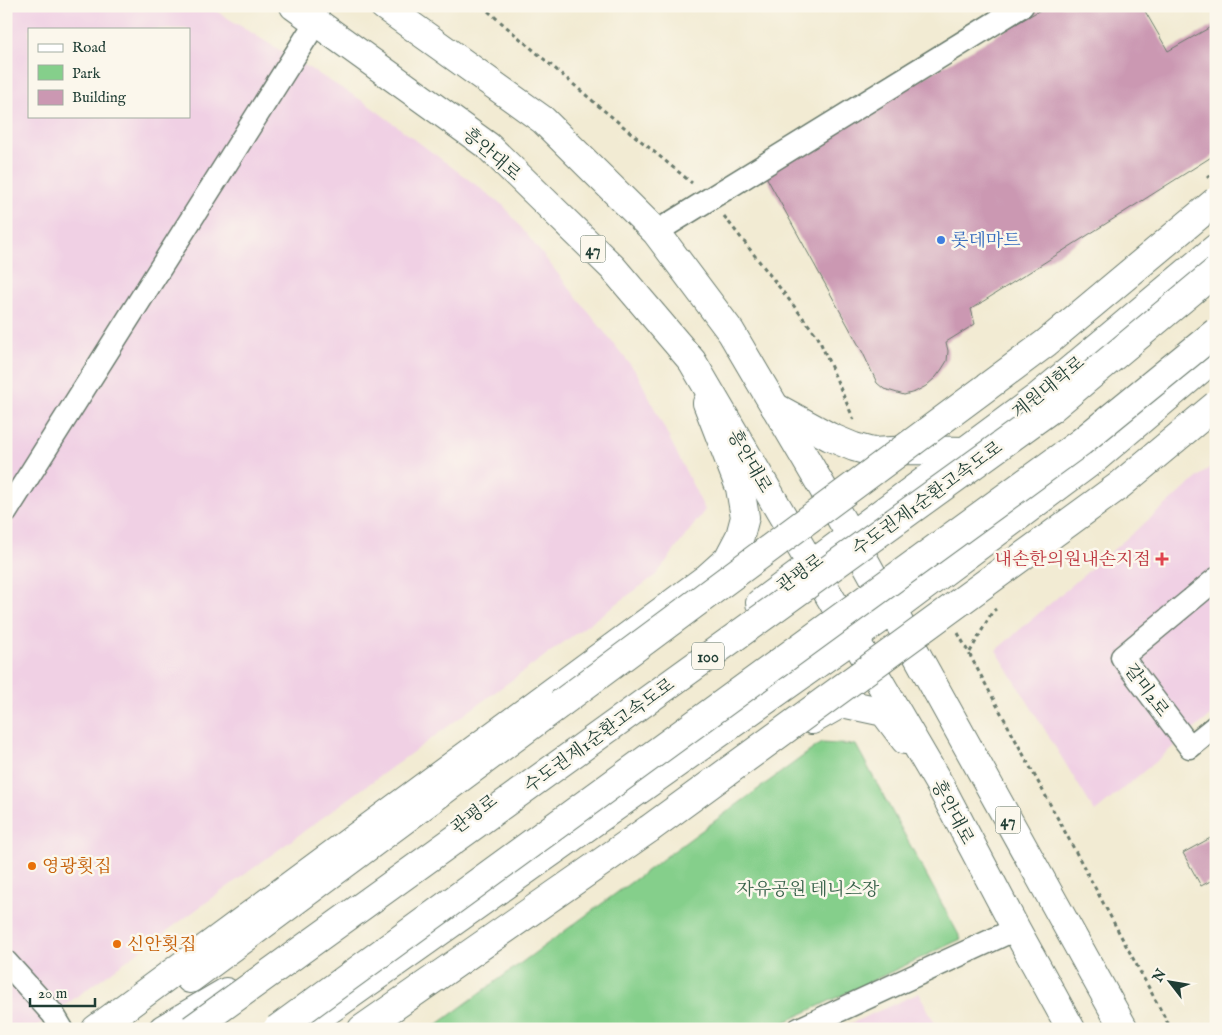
<svg xmlns="http://www.w3.org/2000/svg" width="1222" height="1035" viewBox="0 0 1222 1035" font-family="'IM FELL English','Noto Serif KR',serif">
	<style>
		.built { fill: #f0d0e4; fill-rule: evenodd }
		.green { fill: #85cf8b; stroke: #528660 }
		.building { fill: #cb98b2 }
		.lines { fill: none; stroke-linecap: round; stroke-linejoin: round }
		.minor-casing { stroke: #697a6c; stroke-width: 25 }
		.tertiary-casing { stroke: #697a6c; stroke-width: 30 }
		.primary-casing { stroke: #697a6c; stroke-width: 30 }
		.motorway-casing { stroke: #697a6c; stroke-width: 30 }
		.path { stroke: #697a6c; stroke-width: 3; stroke-dasharray: 4 4; stroke-linecap: butt }
		.minor { stroke: #fff; stroke-width: 22 }
		.tertiary { stroke: #fff; stroke-width: 28 }
		.primary { stroke: #fff; stroke-width: 28 }
		.motorway { stroke: #fff; stroke-width: 28 }
		.motorway-bridge-casing { stroke: #697a6c; stroke-width: 30; stroke-linecap: butt }
		.motorway-bridge { stroke: #fff; stroke-width: 28 }
		.shop-dot { fill: #3f7fe0; stroke: #fbf7ec; stroke-width: 2 }
		.health-dot { fill: #e0444e; stroke: #fbf7ec; stroke-width: 2 }
		.food-dot { fill: #e8710a; stroke: #fbf7ec; stroke-width: 2 }
		.labels { text-anchor: middle; stroke-width: 5; stroke-linejoin: round; paint-order: stroke }
		.shield { fill: #fbf7ec; stroke: #61756b; stroke-width: 1 }
		.shield-label { font-size: 16px; font-weight: bold; fill: #1f3d34 }
		.street-label { font-size: 18px; fill: #1f3d34; stroke: #fbf7ec }
		.shop-label { font-size: 18px; fill: #366cbe; stroke: #fbf7ec; text-anchor: start }
		.health-label { font-size: 18px; fill: #be3a42; stroke: #fbf7ec; text-anchor: end }
		.food-label { font-size: 18px; fill: #c56008; stroke: #fbf7ec; text-anchor: start }
		.park-label { font-size: 18px; fill: #38624a; stroke: #fbf7ec }
	</style>
	<rect width="100%" height="100%" fill="#fbf7ec"/>
	<filter id="ink" filterUnits="userSpaceOnUse"><feTurbulence type="fractalNoise" baseFrequency=".02" numOctaves="2"/><feDisplacementMap in="SourceGraphic" scale="10" xChannelSelector="R" yChannelSelector="G"/><feConvolveMatrix kernelMatrix="1 2 1 2 8 2 1 2 1" color-interpolation-filters="sRGB"/></filter>
	<filter id="wash" filterUnits="userSpaceOnUse"><feTurbulence type="fractalNoise" baseFrequency=".0096" numOctaves="4" result="noise"/><feDisplacementMap in="SourceGraphic" scale="20" xChannelSelector="R" yChannelSelector="G"/><feGaussianBlur stdDeviation="1.12" result="paint"/><feColorMatrix in="noise" values="0 0 0 0 0 0 0 0 0 0 0 0 0 0 0 0 0 1.4 0 .05"/><feComposite in="paint" operator="in"/></filter>
	<g filter="url(#wash)">
		<rect width="100%" height="100%" fill="#f2ebd3"/>
		<g class="built">
			<path d="M6 6H208L366 103 504 206 637 373 705 510 656 575 53 1014 34 1029H6ZM29 29H189V116H29Z"/>
			<polygon points="1216,462 1216,711 1095,812 996,650"/>
			<polygon points="919,993 938,1029 838,1029"/>
		</g>
		<polygon class="green" points="821,743 856,745 961,939 770,1029 431,1029"/>
		<g id="blocks">
			<g class="building">
				<polygon points="1047,6 1142,6 1168,51 1216,24 1216,154 971,309 975,324 946,342 948,351 947,361 942,369 936,377 926,386 915,392 904,395 884,389 877,383 863,353 763,171"/>
				<polygon points="1216,835 1216,878 1201,886 1183,853"/>
			</g>
		</g>
	</g>
	<g filter="url(#ink)">
		<use href="#blocks" fill-opacity="0" stroke="#697a6c" stroke-width="1"/>
		<g class="lines">
			<defs>
				<g id="minor">
					<polyline points="656,232 1022,6"/>
					<polyline points="6,512 316,22"/>
					<polyline points="1216,579 1122,657 1190,747 1216,726"/>
					<polyline points="6,962 53,1014 62,1029"/>
					<polyline points="799,1029 1016,929"/>
				</g>
				<g id="tertiary">
					<polyline points="775,407 830,437 854,447 872,452 911,450 965,451"/>
					<polyline points="760,603 1039,396 1216,248"/>
					<polyline points="812,720 842,703 884,712 905,740"/>
					<polyline points="96,1029 708,577 728,559 740,536 745,517 740,488 707,403"/>
					<polyline points="163,1029 226,992"/>
					<polyline points="302,1029 893,610 1096,458 1216,356"/>
				</g>
				<g id="primary">
					<polyline points="294,6 488,146 613,268 692,361 941,787 1016,929 1071,1029"/>
					<polyline points="384,6 543,120 656,232 731,332 851,536 1124,1029"/>
				</g>
				<g id="motorway">
					<polyline points="190,979 560,704"/>
					<polyline points="362,1029 649,829"/>
				</g>
			</defs>
			<use href="#minor" class="minor-casing"/>
			<use href="#tertiary" class="tertiary-casing"/>
			<use href="#primary" class="primary-casing"/>
			<use href="#motorway" class="motorway-casing"/>
			<g class="path">
				<polyline points="482,6 601,108 692,183"/>
				<polyline points="1207,178 1216,170"/>
				<polyline points="724,216 818,337 854,420"/>
				<polyline points="958,633 1171,1029"/>
				<polyline points="970,652 992,612 996,609"/>
			</g>
			<use href="#minor" class="minor"/>
			<use href="#tertiary" class="tertiary"/>
			<use href="#primary" class="primary"/>
			<use href="#motorway" class="motorway"/>
			<defs>
				<g id="motorway-bridge">
					<polyline points="560,704 1046,343 1216,201"/>
					<polyline points="649,829 1120,485 1216,405"/>
					<polyline points="192,1029 1051,409 1216,271"/>
					<polyline points="277,1029 1081,442 1216,332"/>
				</g>
			</defs>
			<use href="#motorway-bridge" class="motorway-bridge-casing"/>
			<use href="#motorway-bridge" class="motorway-bridge"/>
		</g>
	</g>
	<circle class="shop-dot" cx="941" cy="240" r="5"/>
	<path class="health-dot" d="M1159.5 551.5h5v5h5v5h-5v5h-5v-5h-5v-5h5z"/>
	<g class="food-dot">
		<circle cx="32" cy="866" r="5"/>
		<circle cx="117" cy="944" r="5"/>
	</g>
	<g class="labels">
		<g class="shield">
			<rect x="580.5" y="235.5" width="25" height="27" rx="4"/>
			<rect x="692" y="642.5" width="32" height="27" rx="4"/>
			<rect x="995.5" y="806.5" width="25" height="27" rx="4"/>
		</g>
		<g class="shield-label">
			<text x="593" y="255">47</text>
			<text x="708" y="662">100</text>
			<text x="1008" y="826">47</text>
		</g>
		<g class="street-label">
			<text transform="translate(492 154) rotate(41)" y="6">흥안대로</text>
			<text transform="translate(1048 387) rotate(-39)" y="6">계원대학로</text>
			<text transform="translate(750 461) rotate(60)" y="6">흥안대로</text>
			<text transform="translate(927 498) rotate(-36)" y="6">수도권제1순환고속도로</text>
			<text transform="translate(800 573) rotate(-36)" y="6">관평로</text>
			<text transform="translate(1147 690) rotate(53)" y="6">갈미2로</text>
			<text transform="translate(599 735) rotate(-36)" y="6">수도권제1순환고속도로</text>
			<text transform="translate(953 812) rotate(62)" y="6">흥안대로</text>
			<text transform="translate(474 814) rotate(-37)" y="6">관평로</text>
		</g>
		<g class="shop-label">
			<text x="951" y="246">롯데마트</text>
		</g>
		<g class="health-label">
			<text x="1151" y="565">내손한의원내손지점</text>
		</g>
		<g class="food-label">
			<text x="42" y="872">영광횟집</text>
			<text x="127" y="950">신안횟집</text>
		</g>
		<g class="park-label">
			<text x="808" y="895">자유공원 테니스장</text>
		</g>
	</g>
	<rect width="1222" height="1035" fill="none" stroke="#fbf7ec" stroke-width="25"/>
	<rect x="28" y="28" width="162" height="90" fill="#fbf7ec" stroke="#a3ada2"/>
	<rect x="38" y="44" width="25" height="8" fill="#ffffff" stroke="#a3ada2"/>
	<text x="72" y="52" font-size="15" fill="#1f3d34">Road</text>
	<rect x="38" y="65" width="25" height="15" fill="#85cf8b" stroke="#a3ada2"/>
	<text x="72" y="78" font-size="15" fill="#1f3d34">Park</text>
	<rect x="38" y="90" width="25" height="15" fill="#cb98b2" stroke="#a3ada2"/>
	<text x="72" y="102" font-size="15" fill="#1f3d34">Building</text>
	<g transform="translate(1170 982) rotate(301)" stroke="#fbf7ec" stroke-width="4" paint-order="stroke">
	<path d="M0-4L9 19L0 12L-9 19Z" fill="#1f3d34"/>
	<text y="-8" font-size="14" font-weight="bold" text-anchor="middle" fill="#1f3d34">N</text>
	</g>
	<path d="M30 998v8h65v-8" fill="none" stroke="#1f3d34" stroke-width="2.5"/>
	<text x="38" y="998" font-size="15" fill="#1f3d34" stroke="#fbf7ec" stroke-width="4" paint-order="stroke">20 m</text>
</svg>
